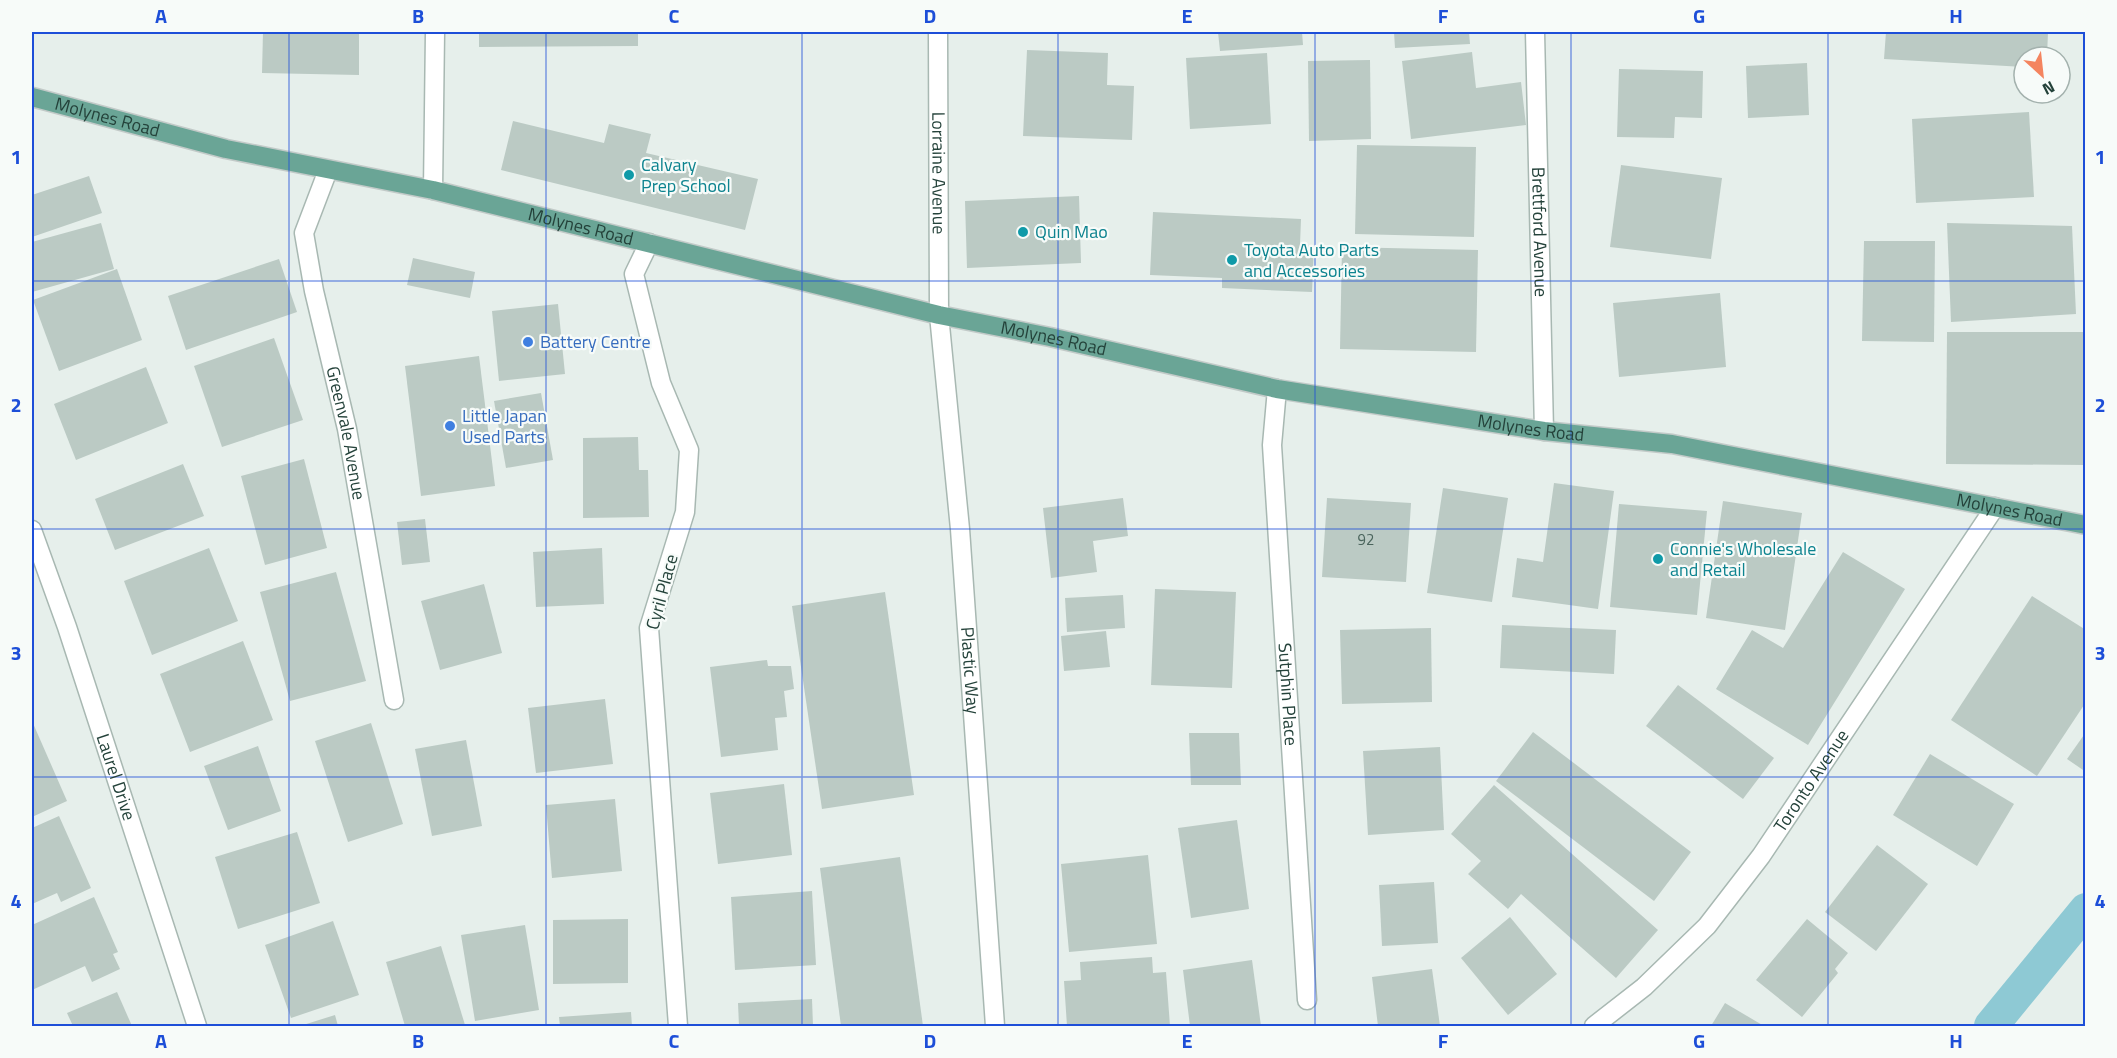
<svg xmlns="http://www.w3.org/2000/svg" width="2117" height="1058" viewBox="0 0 2117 1058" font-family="'Titillium Web',sans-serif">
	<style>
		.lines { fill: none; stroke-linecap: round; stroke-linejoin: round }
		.canal { stroke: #8ec9d4; stroke-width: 34 }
		.building { fill: #bbcac4 }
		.minor-casing { stroke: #a8b8b2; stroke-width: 21 }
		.major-casing { stroke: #c2cac8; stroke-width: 21 }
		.minor { stroke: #fff; stroke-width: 18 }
		.major { stroke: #6aa596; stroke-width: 18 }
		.grid { fill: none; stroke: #1d4ed8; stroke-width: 1.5; stroke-opacity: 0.55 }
		.culture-dot { fill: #0f9aa8; stroke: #f7fbf9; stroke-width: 2 }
		.shop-dot { fill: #3f7fe0; stroke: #f7fbf9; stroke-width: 2 }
		.labels { text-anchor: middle; stroke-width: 4.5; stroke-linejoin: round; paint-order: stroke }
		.number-label { font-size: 15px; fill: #4a645c }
		.street-label { font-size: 18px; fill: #24423a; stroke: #f7fbf9 }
		.culture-label { font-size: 18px; fill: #0d838f; stroke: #f7fbf9; text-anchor: start }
		.shop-label { font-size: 18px; fill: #366cbe; stroke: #f7fbf9; text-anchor: start }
		.neatline { fill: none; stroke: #1d4ed8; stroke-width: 2 }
		.grid-label { font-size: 20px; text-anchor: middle; font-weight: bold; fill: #1d4ed8 }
	</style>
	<rect width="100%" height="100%" fill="#e6efeb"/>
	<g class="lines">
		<polyline class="canal" points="1991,1026 2086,910"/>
	</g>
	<g class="building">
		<polygon points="263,32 359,32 359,75 262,73"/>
		<polygon points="479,32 638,32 638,46 479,47"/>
		<polygon points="1218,32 1302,32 1303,45 1220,51"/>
		<polygon points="1394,32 1469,32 1470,44 1395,48"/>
		<polygon points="1886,32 2048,32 2047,57 2024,57 2024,67 1884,59"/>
		<polygon points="1027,50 1108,53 1107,85 1134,86 1132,140 1023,136"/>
		<polygon points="1472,52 1476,88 1521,82 1526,125 1411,139 1402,61"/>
		<polygon points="1267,53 1271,124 1190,129 1186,58"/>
		<polygon points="1370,60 1371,139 1309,141 1308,61"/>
		<polygon points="1807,63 1809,115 1748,118 1746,66"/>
		<polygon points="1619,69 1703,71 1702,118 1675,117 1674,138 1617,137"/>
		<polygon points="2029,112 2034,197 1916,203 1912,119"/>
		<polygon points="513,121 604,143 609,124 651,134 646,153 758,179 745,230 501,170"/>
		<polygon points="1357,145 1476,147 1474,237 1355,234"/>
		<polygon points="1621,165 1722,178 1711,259 1610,247"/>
		<polygon points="89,176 102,213 32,237 32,195"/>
		<polygon points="1079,196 1081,263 967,268 965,201"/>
		<polygon points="1153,212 1301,219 1300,245 1314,246 1312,292 1222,288 1222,278 1150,275"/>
		<polygon points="101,223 114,269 32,292 32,242"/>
		<polygon points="1947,223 2072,226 2076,314 1951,322"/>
		<polygon points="1864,241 1935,241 1934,342 1862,341"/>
		<polygon points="1342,247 1478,250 1476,352 1340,349"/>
		<polygon points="413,258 475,272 470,298 407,285"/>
		<polygon points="279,259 297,312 186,350 168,296"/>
		<polygon points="117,269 142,340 59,371 33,300"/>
		<polygon points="1720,293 1726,367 1619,377 1613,303"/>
		<polygon points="558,304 565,374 499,381 492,311"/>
		<polygon points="1947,332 2086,332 2086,465 1946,464"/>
		<polygon points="274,338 303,420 222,447 194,366"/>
		<polygon points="479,356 495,486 421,496 405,366"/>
		<polygon points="146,367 168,423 76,460 54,404"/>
		<polygon points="541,393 553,460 506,468 494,401"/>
		<polygon points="638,437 639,470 648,470 649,517 583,518 583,438"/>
		<polygon points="304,459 327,548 265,565 241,476"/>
		<polygon points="183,464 204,516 115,550 95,499"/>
		<polygon points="1554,483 1614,491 1598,609 1512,597 1517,558 1543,562"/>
		<polygon points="1443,488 1508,498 1492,602 1427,593"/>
		<polygon points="1123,498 1128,536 1093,541 1097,572 1051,578 1043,508"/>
		<polygon points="1327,498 1411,503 1406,582 1322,577"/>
		<polygon points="1723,501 1802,513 1785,630 1706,618"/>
		<polygon points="1619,504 1707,511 1697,615 1610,607"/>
		<polygon points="425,519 430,562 402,565 397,522"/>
		<polygon points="209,548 238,621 152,655 124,581"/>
		<polygon points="602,548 604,604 536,607 533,552"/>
		<polygon points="1843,552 1905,589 1808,745 1716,689 1752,630 1783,648"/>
		<polygon points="336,572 366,681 290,701 260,592"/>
		<polygon points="484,584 502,653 440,670 421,601"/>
		<polygon points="1155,589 1236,592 1232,688 1151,685"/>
		<polygon points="885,592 914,795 822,809 792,606"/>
		<polygon points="1123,595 1125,628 1067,632 1065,598"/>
		<polygon points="2032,596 2086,630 2086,702 2037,776 1951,720"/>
		<polygon points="1502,625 1616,630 1614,674 1500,668"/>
		<polygon points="1431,628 1432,702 1342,704 1340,630"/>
		<polygon points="1106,631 1110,667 1064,671 1061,636"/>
		<polygon points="243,641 273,720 190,752 160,674"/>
		<polygon points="767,660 768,666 791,666 794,689 784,691 787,717 775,718 778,750 721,757 710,667"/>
		<polygon points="1678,685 1774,758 1743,799 1646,726"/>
		<polygon points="605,699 613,764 536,773 528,708"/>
		<polygon points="32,721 67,801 32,817"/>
		<polygon points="371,723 403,824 348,842 315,741"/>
		<polygon points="1533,732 1691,852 1654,901 1496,781"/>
		<polygon points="2086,732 2086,772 2067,759"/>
		<polygon points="1189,733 1239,733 1241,785 1191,785"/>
		<polygon points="466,740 482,826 432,836 415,749"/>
		<polygon points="258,746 281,811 228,830 204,766"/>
		<polygon points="1440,747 1444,830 1368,835 1363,751"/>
		<polygon points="1930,754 2014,804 1977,866 1893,815"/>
		<polygon points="784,784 792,855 718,864 710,793"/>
		<polygon points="1494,785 1658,930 1616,978 1521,894 1508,909 1468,874 1481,861 1451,834"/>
		<polygon points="615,799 622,871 552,878 546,805"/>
		<polygon points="59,816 91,888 61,902 57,893 32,904 32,842 34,841 32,828"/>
		<polygon points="1237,820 1249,909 1191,918 1178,828"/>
		<polygon points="297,832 320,903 238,929 215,857"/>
		<polygon points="1877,845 1928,884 1876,951 1825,912"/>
		<polygon points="1148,855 1157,944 1069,952 1061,864"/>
		<polygon points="900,857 923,1026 841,1026 820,868"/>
		<polygon points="1434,882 1438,943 1382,946 1379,885"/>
		<polygon points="812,891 816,965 735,970 731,897"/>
		<polygon points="94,897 118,952 113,954 120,969 92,982 85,966 32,990 32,925"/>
		<polygon points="1510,917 1557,974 1508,1015 1461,958"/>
		<polygon points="628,919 628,983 553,984 553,920"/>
		<polygon points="1807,919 1848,953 1835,969 1838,973 1802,1017 1756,980"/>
		<polygon points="333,921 359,995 291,1018 265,945"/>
		<polygon points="525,925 539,1010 475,1021 461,935"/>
		<polygon points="441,946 465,1025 405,1026 386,962"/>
		<polygon points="1152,957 1153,973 1166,972 1170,1026 1067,1026 1064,981 1081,980 1080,962"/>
		<polygon points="1252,960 1261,1026 1190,1026 1183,970"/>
		<polygon points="1432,969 1440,1026 1378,1026 1372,977"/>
		<polygon points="117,992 132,1026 73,1026 67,1013"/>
		<polygon points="812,999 813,1026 739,1026 738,1003"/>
		<polygon points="1725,1003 1764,1026 1711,1026"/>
		<polygon points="631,1012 632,1026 560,1026 559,1017"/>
		<polygon points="335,1015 338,1026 300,1026"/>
	</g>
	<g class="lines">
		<defs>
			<g id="minor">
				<path id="s1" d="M938 32 939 315 960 529 995 1026"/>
				<path id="s2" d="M1535 32 1544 431"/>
				<path id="s3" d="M328 170 304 233 314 291 347 429 394 700"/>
				<polyline points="433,190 435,32"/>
				<polyline points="649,243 634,274 661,383 689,450 685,512 649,628 678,1026"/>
				<path id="s4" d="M1277 389 1272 445 1307 1000"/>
				<path id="s5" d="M32 530 67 627 197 1026"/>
				<path id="s6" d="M1594 1026 1644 987 1707 926 1761 856 1995 507"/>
			</g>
			<g id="major">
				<path id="s7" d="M32 97 226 149 433 190 939 315 1050 337 1277 389 1544 431 1672 444 2086 525"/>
			</g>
		</defs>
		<use href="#minor" class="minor-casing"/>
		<use href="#major" class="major-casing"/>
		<use href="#minor" class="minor"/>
		<use href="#major" class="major"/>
	</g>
	<path class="grid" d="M289 32V1026M546 32V1026M802 32V1026M1058 32V1026M1315 32V1026M1571 32V1026M1828 32V1026M32 281H2086M32 529H2086M32 777H2086"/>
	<g class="culture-dot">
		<circle cx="629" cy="175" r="6"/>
		<circle cx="1023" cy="232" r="6"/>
		<circle cx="1232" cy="260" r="6"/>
		<circle cx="1658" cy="559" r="6"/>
	</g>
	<g class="shop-dot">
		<circle cx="528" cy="342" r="6"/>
		<circle cx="450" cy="426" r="6"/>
	</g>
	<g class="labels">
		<g class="number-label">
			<text x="1366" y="545">92</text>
		</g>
		<g class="street-label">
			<text dy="6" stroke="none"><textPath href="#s7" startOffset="78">Molynes Road</textPath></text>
			<text dy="6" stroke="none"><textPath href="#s1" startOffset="141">Lorraine Avenue</textPath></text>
			<text dy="6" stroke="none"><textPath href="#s7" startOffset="564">Molynes Road</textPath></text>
			<text dy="6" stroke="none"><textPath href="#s2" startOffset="200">Brettford Avenue</textPath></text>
			<text dy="6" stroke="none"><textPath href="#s7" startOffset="1050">Molynes Road</textPath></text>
			<text dy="6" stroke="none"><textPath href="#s7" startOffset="1536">Molynes Road</textPath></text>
			<text dy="6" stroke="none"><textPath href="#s3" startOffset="272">Greenvale Avenue</textPath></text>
			<text dy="6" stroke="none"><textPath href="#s7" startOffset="2022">Molynes Road</textPath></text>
			<text transform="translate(662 592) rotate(-75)" y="6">Cyril Place</text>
			<text dy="6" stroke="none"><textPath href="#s1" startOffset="640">Plastic Way</textPath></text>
			<text dy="6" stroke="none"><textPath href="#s4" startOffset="306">Sutphin Place</textPath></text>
			<text dy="6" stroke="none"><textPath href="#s5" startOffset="261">Laurel Drive</textPath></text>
			<text dy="6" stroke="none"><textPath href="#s6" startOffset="330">Toronto Avenue</textPath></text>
		</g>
		<g class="culture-label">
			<text x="641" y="171">Calvary<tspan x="641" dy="21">Prep School</tspan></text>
			<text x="1035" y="238">Quin Mao</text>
			<text x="1244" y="256">Toyota Auto Parts<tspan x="1244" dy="21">and Accessories</tspan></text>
			<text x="1670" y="555">Connie's Wholesale<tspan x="1670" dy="21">and Retail</tspan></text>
		</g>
		<g class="shop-label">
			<text x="540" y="348">Battery Centre</text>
			<text x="462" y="422">Little Japan<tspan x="462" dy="21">Used Parts</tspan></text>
		</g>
	</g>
	<rect width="2117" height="1058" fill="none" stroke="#f7fbf9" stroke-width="66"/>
	<g transform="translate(2042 75) rotate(153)"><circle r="28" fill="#f7fbf9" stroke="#a3b1ad" stroke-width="1.5"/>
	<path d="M0-4.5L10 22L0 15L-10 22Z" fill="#f4845f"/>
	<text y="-9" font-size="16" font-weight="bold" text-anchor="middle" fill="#24423a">N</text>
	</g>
	<rect x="33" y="33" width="2051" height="992" class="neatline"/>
	<g class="grid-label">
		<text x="161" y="23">A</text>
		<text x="418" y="23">B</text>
		<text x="674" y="23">C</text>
		<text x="930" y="23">D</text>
		<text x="1187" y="23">E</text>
		<text x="1443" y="23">F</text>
		<text x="1699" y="23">G</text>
		<text x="1956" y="23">H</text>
		<text x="16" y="164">1</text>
		<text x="2100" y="164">1</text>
		<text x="16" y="412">2</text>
		<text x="2100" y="412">2</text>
		<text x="16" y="660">3</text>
		<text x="2100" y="660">3</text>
		<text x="16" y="908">4</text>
		<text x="2100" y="908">4</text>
		<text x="161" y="1048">A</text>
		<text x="418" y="1048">B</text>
		<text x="674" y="1048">C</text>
		<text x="930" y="1048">D</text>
		<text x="1187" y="1048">E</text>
		<text x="1443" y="1048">F</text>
		<text x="1699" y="1048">G</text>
		<text x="1956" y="1048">H</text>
	</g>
</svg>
